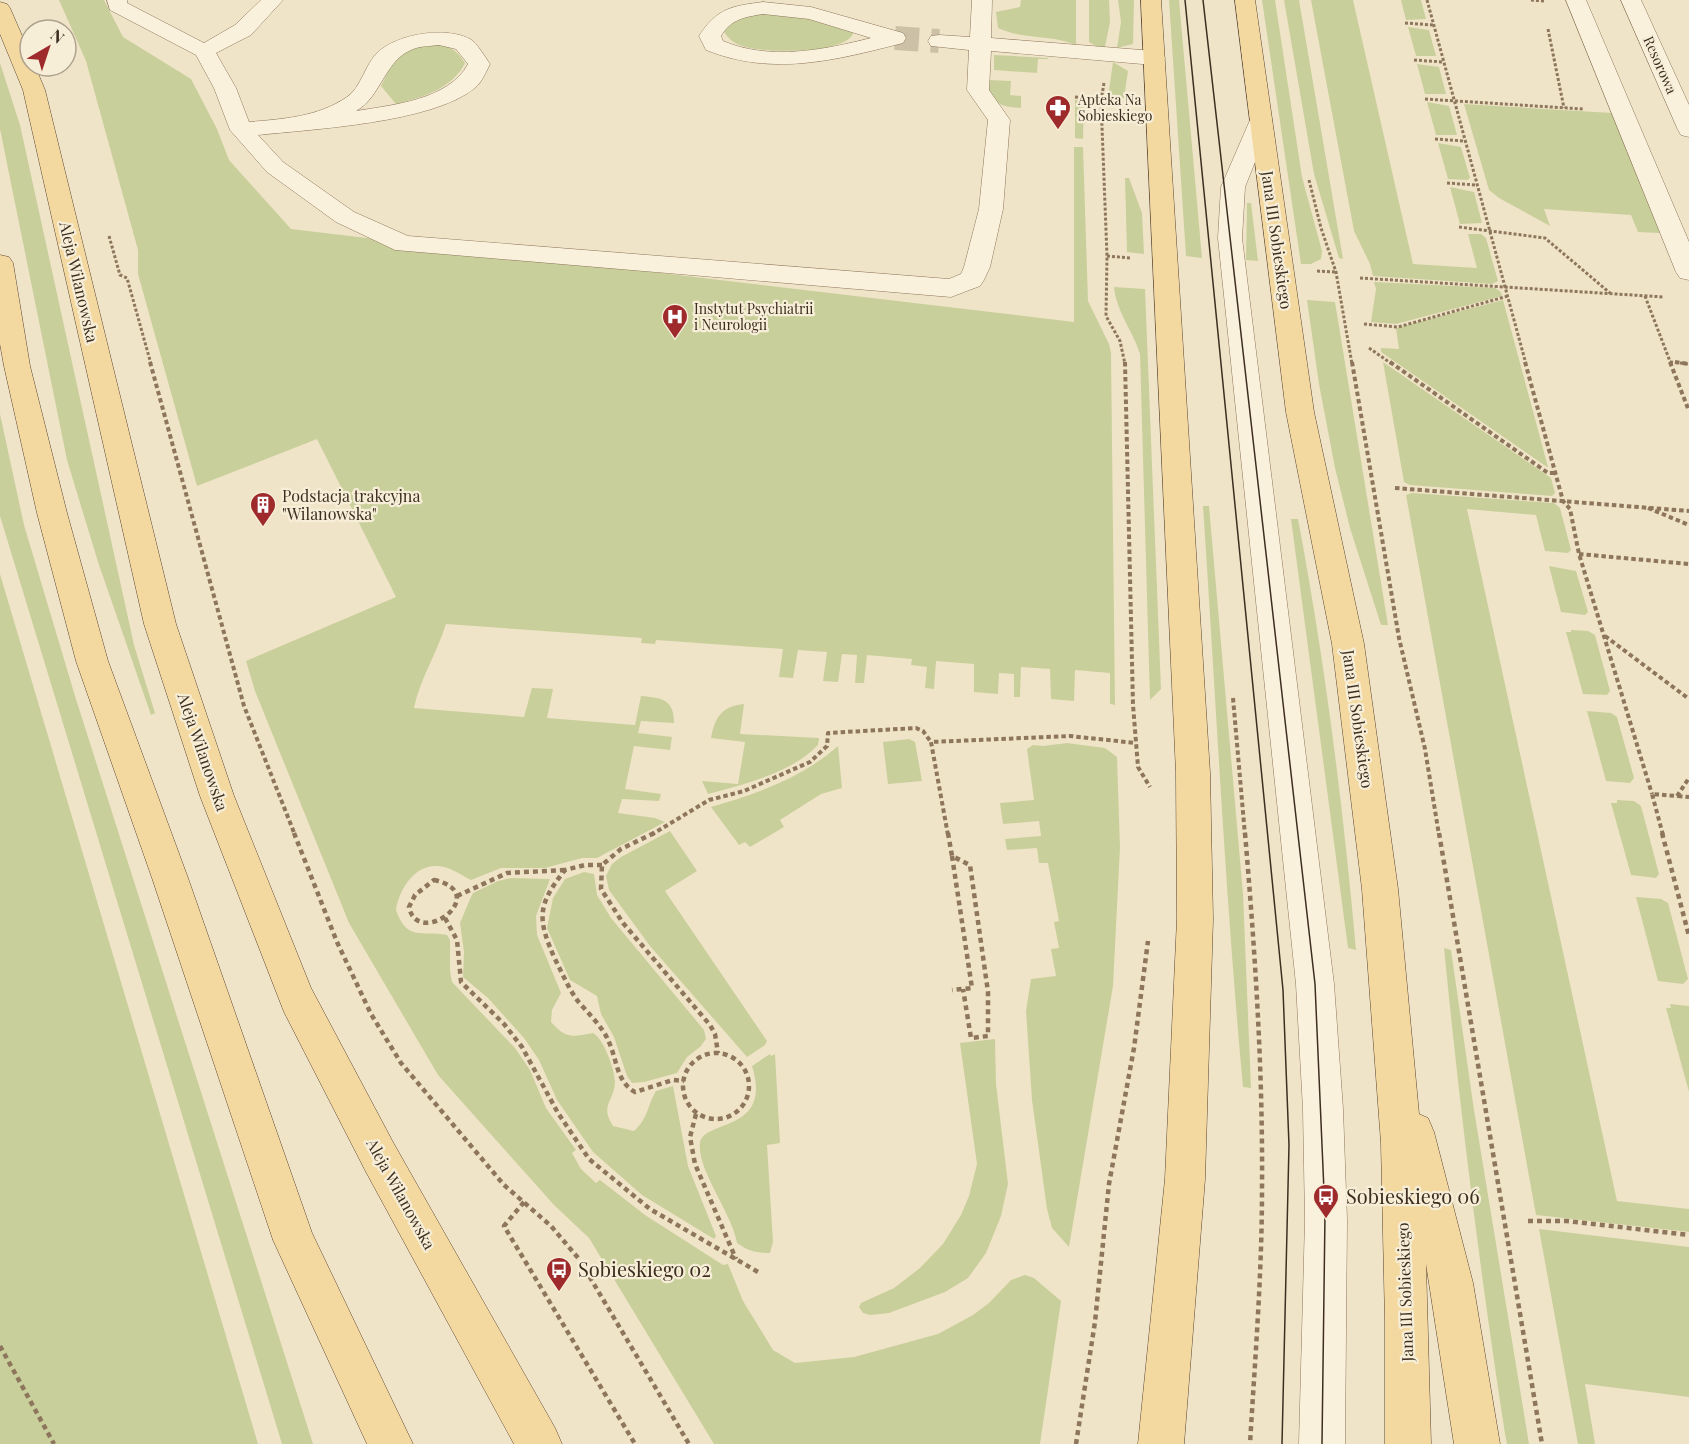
<svg xmlns="http://www.w3.org/2000/svg" width="1689" height="1444" viewBox="0 0 1689 1444" font-family="'Playfair Display',serif">
	<style>
		.green { fill: #c9cf9b }
		.lines { fill: none; stroke-linecap: round; stroke-linejoin: round }
		.minor-tunnel { stroke: #ccc0a6; stroke-width: 24; stroke-dasharray: 24 12; stroke-linecap: butt }
		.minor-casing { stroke: #8d765c; stroke-width: 1 }
		.major-casing { stroke: #5b4430; stroke-width: 1 }
		.path-far2 { stroke: #8d765c; stroke-width: 3; stroke-dasharray: 3 2; stroke-linecap: butt }
		.path-far1 { stroke: #8d765c; stroke-width: 4; stroke-dasharray: 4.5 3; stroke-linecap: butt }
		.path { stroke: #8d765c; stroke-width: 4.5; stroke-dasharray: 5 4; stroke-linecap: butt }
		.minor { fill: #faf1dc; fill-rule: evenodd }
		.major { fill: #f3d9a0; fill-rule: evenodd }
		.tram { stroke: #3d2e20; stroke-width: 1.5 }
		.labels { text-anchor: middle; stroke-width: 4.5; stroke-linejoin: round; paint-order: stroke }
		.far-street-label { font-size: 14px; fill: #3d2e20; stroke: #f7eed8 }
		.far-poi-label { font-size: 14px; fill: #3d2e20; stroke: #f7eed8; text-anchor: start }
		.street-label { font-size: 16px; fill: #3d2e20; stroke: #f7eed8 }
		.poi-label { font-size: 16px; fill: #3d2e20; stroke: #f7eed8; text-anchor: start }
		.near-poi-label { font-size: 20px; fill: #3d2e20; stroke: #f7eed8; text-anchor: start }
	</style>
	<rect width="100%" height="100%" fill="#f0e4c8"/>
	<g class="green">
		<path d="M59 0H104L123 37 191 79 217 129 229 160 291 229 1074 322V147H1083L1088 301 1109 344 1111 353 1115 705 1110 704V673L1075 670 1074 701 1051 699 1050 669 1021 667 1020 697H1014V674L999 673 998 694 974 692V664L936 661 934 689 925 688 927 667 911 665 912 659 867 655 864 683H855L857 655 842 654 838 682 823 681 827 652 798 650 793 678 779 677 783 649 656 640 655 644 641 643 642 638 446 624C437 653 420 679 414 708L524 717 532 688 553 689 547 718 635 725 641 696C662 698 674 699 674 723L641 721 638 733 672 737 670 750 634 746 625 789 661 794 659 801 622 799 618 813 655 818 665 822 597 858H582L545 868H501L471 880C461 875 449 866 437 866 413 865 399 891 396 910 407 942 422 930 447 935L450 940V971L452 982 515 1048 530 1070 546 1108 576 1150 572 1153 581 1169 596 1183 600 1180 645 1215 723 1265 728 1264 743 1301 773 1350 795 1363 854 1357 938 1334 973 1315 989 1303 1011 1280 1025 1275 1034 1278 1061 1301 1040 1444H714L589 1238 554 1205 438 1075 349 923 255 691 246 661 396 597 317 439 197 486 138 274V250L86 61Z"/>
		<path d="M1021 0H1076V45C1052 34 1023 40 998 28L996 12 1020 7Z"/>
		<polygon points="1089,0 1109,0 1110,22 1105,47 1096,46 1089,42"/>
		<polygon points="1118,0 1134,0 1133,44 1117,48 1121,22"/>
		<polygon points="1169,0 1179,0 1202,258 1186,256"/>
		<polygon points="1262,0 1275,0 1302,177 1322,251 1321,259 1311,264 1301,264"/>
		<polygon points="1284,0 1299,0 1343,259 1339,258 1314,174"/>
		<polygon points="1311,0 1353,0 1413,264 1477,268 1468,234 1481,234 1486,238 1498,281 1492,284 1373,276 1370,264 1354,231"/>
		<polygon points="1401,0 1421,0 1426,19 1406,20"/>
		<path d="M757 13 807 16 851 29 853 34C842 55 762 53 742 46 733 43 729 39 724 32L725 24Z"/>
		<polygon points="1408,27 1429,30 1436,56 1416,56"/>
		<path d="M438 44C452 47 458 52 465 63 452 89 423 97 396 104L381 86C397 52 400 49 438 44Z"/>
		<polygon points="994,55 1048,58 1048,59 1038,59 1037,73 994,70"/>
		<polygon points="1113,62 1128,71 1124,98 1108,97"/>
		<polygon points="0,63 20,125 134,645 155,713 151,715 98,562 67,460 0,129"/>
		<polygon points="1417,64 1439,67 1446,94 1425,94"/>
		<path d="M989 80 1011 81 1010 95 1021 96V108C999 106 997 106 987 86Z"/>
		<polygon points="1075,100 1084,100 1083,139 1075,138"/>
		<polygon points="1427,102 1449,106 1457,135 1436,135"/>
		<polygon points="1464,104 1612,113 1660,233 1638,232 1631,215 1544,209 1550,226 1499,198 1489,190"/>
		<polygon points="1438,143 1461,147 1470,178 1467,180 1448,179"/>
		<polygon points="1125,178 1129,178 1142,213 1144,254 1127,252"/>
		<polygon points="1450,187 1474,192 1482,223 1460,224"/>
		<polygon points="1247,203 1251,203 1258,261 1246,260"/>
		<polygon points="1374,282 1495,288 1501,292 1502,296 1396,324 1371,322 1376,289"/>
		<path d="M1114 287 1145 289 1161 689 1150 700 1140 354C1133 331 1116 311 1114 287Z"/>
		<polygon points="1307,300 1335,302 1388,625 1381,625 1350,528 1335,468 1319,384"/>
		<polygon points="1503,300 1548,467 1547,467 1381,352 1381,348 1399,349 1396,328"/>
		<polygon points="1383,362 1551,478 1555,493 1552,496 1410,485 1404,482"/>
		<polygon points="0,414 24,525 75,696 313,1444 282,1444 0,516"/>
		<polygon points="1412,493 1554,503 1560,508 1571,550 1568,553 1545,551 1536,515 1467,509 1617,1201 1689,1209 1689,1232 1536,1215 1406,495"/>
		<path d="M1203 506H1209L1243 894 1251 1088 1243 1087C1225 894 1216 700 1203 506Z"/>
		<path d="M1291 519H1298C1325 662 1343 805 1356 950L1348 948Z"/>
		<polygon points="1549,566 1576,571 1588,612 1585,615 1561,612"/>
		<polygon points="0,574 258,1444 0,1444"/>
		<polygon points="1571,630 1588,631 1595,635 1610,691 1607,695 1583,694 1566,632 1571,632"/>
		<path d="M744 704 740 734 819 738 818 745C793 772 745 784 708 794L702 781 738 784 745 742 711 738C715 717 722 706 744 704Z"/>
		<polygon points="1587,711 1611,713 1617,717 1634,778 1630,783 1606,781"/>
		<polygon points="909,739 915,742 922,781 888,784 883,742"/>
		<polygon points="1067,743 1105,748 1117,757 1120,847 1113,986 1069,1247 1052,1228 1047,1209 1032,1100 1026,1011 1031,979 1056,976 1051,949 1059,948 1054,922 1059,921 1048,863 1039,863 1037,848 1007,850 1005,839 1041,836 1039,821 1003,824 1000,803 1034,800 1027,749 1033,745 1043,746"/>
		<path d="M838 746 842 788 821 794 780 820 784 827 750 847 745 842 739 845 711 807C756 794 802 778 838 746Z"/>
		<polygon points="1617,800 1634,801 1641,806 1659,874 1656,878 1631,875 1611,803 1617,803"/>
		<polygon points="670,831 697,871 665,891 767,1041 765,1045 747,1057 650,946 609,890 606,876 612,864 621,857"/>
		<polygon points="584,872 594,874 597,895 611,918 704,1030 706,1039 700,1047 687,1057 677,1073 644,1082 632,1083 627,1076 614,1037 601,1014 597,996 570,980 547,928 553,898 565,879"/>
		<path d="M511 878 550 879 536 916 537 935 561 993 552 1010 551 1022C566 1039 572 1037 593 1033 604 1039 614 1068 615 1081 615 1101 599 1105 613 1126L634 1131C649 1117 647 1106 656 1091L673 1086 688 1166 716 1236 714 1239 642 1195 593 1152 557 1100 539 1060 524 1038 488 998 463 977 464 952 460 923 470 899 473 893 498 881Z"/>
		<polygon points="1636,897 1661,899 1668,903 1688,979 1683,984 1658,981"/>
		<path d="M1444 948 1451 950 1474 1110 1529 1444H1507L1505 1434C1480 1272 1460 1111 1444 948Z"/>
		<polygon points="1670,1004 1689,1006 1689,1092 1666,1008 1671,1008"/>
		<polygon points="995,1039 996,1084 1008,1184 1001,1216 986,1253 968,1278 945,1292 889,1313 870,1315 863,1313 859,1307 861,1303 894,1288 920,1268 943,1244 961,1215 969,1196 977,1164 960,1043"/>
		<path d="M770 1054 771 1056 775 1054 780 1143 767 1145 773 1242 770 1253C756 1253 748 1251 737 1243 733 1215 696 1168 700 1143 704 1119 773 1133 752 1066Z"/>
		<polygon points="1539,1229 1689,1247 1689,1397 1585,1384 1595,1444 1578,1444"/>
	</g>
	<g class="lines">
		<polyline class="minor-tunnel" points="895,38 939,41"/>
		<defs>
			<g id="minor">
				<path d="M107 0H127V3L204 43 235 25 261 0H283L251 35 216 53 236 88 249 122C283 119 318 117 347 97 361 88 365 64 378 52 398 34 445 26 470 39 477 43 485 57 490 64 486 72 482 82 475 88 432 123 314 129 258 135L283 162 354 212 408 236 949 279 961 274 964 267 979 209 988 120 967 90 969 50 931 46 928 41 931 36 939 35 970 37 972 0H992L991 38 1154 51 1162 53 1165 58 1162 63 1154 65 991 51 989 90 1010 120 1003 209 990 267 984 280 980 286 951 297 395 250 336 222 267 172 230 130 214 88 196 55 110 10ZM439 45 456 49 468 64C449 100 392 105 356 111 382 97 384 58 416 48 423 46 432 46 439 45Z"/>
				<polygon points="1566,0 1586,0 1689,242 1689,280 1680,278 1676,272"/>
				<polygon points="1621,0 1641,0 1689,105 1689,137 1681,135 1678,130"/>
				<path d="M763 2 811 7 903 33 906 38 903 43C836 60 773 77 706 50L699 36C717 8 732 6 763 2ZM763 14 809 19 871 38C823 50 770 61 723 41L721 36C731 19 745 17 763 14Z"/>
				<polygon points="1261,113 1269,115 1272,120 1245,187 1242,238 1334,984 1343,1109 1347,1220 1345,1444 1299,1444 1305,1220 1303,1109 1296,984 1218,238 1221,187 1250,120 1253,115"/>
			</g>
			<g id="major">
				<polygon points="1141,0 1161,0 1210,773 1213,919 1205,1179 1184,1444 1138,1444 1165,1179 1177,919 1176,773"/>
				<polygon points="1235,0 1255,0 1314,412 1364,644 1398,889 1419,1114 1428,1118 1434,1132 1473,1283 1500,1444 1454,1444 1426,1264 1431,1444 1385,1444 1385,1322 1381,1143 1362,889 1332,644 1286,412"/>
				<polygon points="0,2 7,4 10,8 30,54 30,66 35,66 45,90 176,624 234,796 311,988 394,1144 555,1428 562,1444 514,1444 366,1172 284,1012 200,796 144,624 23,90 0,34"/>
				<polygon points="0,255 9,257 13,263 30,366 67,513 108,661 188,878 312,1233 413,1444 367,1444 273,1240 152,878 76,661 37,513 4,366 0,344"/>
			</g>
		</defs>
		<use href="#minor" class="minor-casing"/>
		<use href="#major" class="major-casing"/>
		<g class="path-far2">
			<polyline points="1427,0 1526,364"/>
			<polyline points="1531,0 1544,1"/>
			<polyline points="1405,23 1433,25"/>
			<polyline points="1548,29 1564,108"/>
			<polyline points="1414,60 1443,62"/>
			<polyline points="1104,83 1101,101 1107,256 1106,316 1120,341 1125,364"/>
			<polyline points="1075,97 1085,98"/>
			<polyline points="1425,99 1583,109"/>
			<polyline points="1435,139 1464,141"/>
			<polyline points="1309,180 1321,228 1336,272 1352,364"/>
			<polyline points="1447,183 1476,185"/>
			<polyline points="1459,227 1545,238 1610,293"/>
			<polyline points="109,236 120,275 127,278 151,364"/>
			<polyline points="1107,256 1130,258"/>
			<polyline points="1317,271 1336,272"/>
			<polyline points="1360,278 1664,297"/>
			<polyline points="1645,296 1671,364"/>
			<polyline points="1364,324 1398,327 1508,296"/>
			<polyline points="1369,348 1392,364"/>
			<polyline points="1670,362 1689,364"/>
		</g>
		<g class="path-far1">
			<polyline points="150,362 244,706 295,835"/>
			<polyline points="1125,362 1133,705 1138,767 1150,787"/>
			<polyline points="1352,362 1399,638 1425,749 1439,835"/>
			<polyline points="1390,362 1548,473 1556,473"/>
			<polyline points="1525,362 1563,501 1570,509 1579,554 1652,794"/>
			<polyline points="1670,362 1689,411"/>
			<polyline points="1675,362 1689,364"/>
			<polyline points="1395,488 1689,511"/>
			<polyline points="1648,508 1689,525"/>
			<polyline points="1579,554 1689,564"/>
			<polyline points="1605,636 1689,699"/>
			<polyline points="1233,698 1245,835"/>
			<polyline points="1678,796 1689,797"/>
			<polyline points="651,835 709,800 744,791 810,762 827,746 828,733 916,728 923,731 931,742"/>
			<polyline points="948,835 931,742 1070,736 1136,743"/>
			<polyline points="1663,835 1652,794 1677,796 1689,778"/>
		</g>
		<g class="path">
			<polyline points="294,833 337,942 371,1014 401,1063 504,1185 551,1226 579,1259 689,1444"/>
			<polyline points="654,833 621,849 602,865 601,889 623,923 710,1025 715,1034 718,1053"/>
			<polyline points="948,833 952,856 970,865 988,992 988,1036 971,1038 963,989"/>
			<path d="M1245 833C1255 951 1263 1070 1262 1189 1262 1274 1255 1359 1250 1444"/>
			<polyline points="1439,833 1542,1444"/>
			<polyline points="1662,833 1689,936"/>
			<polyline points="952,856 972,988 952,990"/>
			<path d="M602 865H585L565 870C537 905 537 919 555 959 562 973 568 987 577 1000 587 1012 602 1026 608 1040 617 1058 616 1082 635 1092L673 1080 684 1081"/>
			<path d="M434 880C494 893 418 950 409 907L415 895Z"/>
			<polyline points="457,896 507,873 564,870"/>
			<polyline points="445,918 457,940 461,982 504,1024 522,1047 558,1113 589,1159 650,1209 758,1272"/>
			<circle cx="716" cy="1086" r="33"/>
			<polyline points="696,1114 690,1137 695,1164 736,1259"/>
			<polyline points="524,1202 504,1226 635,1444"/>
			<polyline points="1528,1221 1567,1221 1689,1235"/>
			<polyline points="0,1346 54,1444"/>
			<polyline points="1076,1444 1095,1322 1109,1184 1134,1048 1148,941"/>
		</g>
		<use href="#minor" class="minor"/>
		<use href="#major" class="major"/>
		<g class="tram">
			<polyline points="1185,0 1283,990 1289,1145 1282,1444"/>
			<polyline points="1203,0 1315,984 1325,1214 1322,1444"/>
		</g>
	</g>
	<defs>
		<symbol id="pharmacy-pin" viewBox="-11 -11 22 30"><path d="M0 17L-7.5 6A9.5 9.5 0 1 1 7.5 6Z" fill="#9e2a2b" stroke="#f7eed8"/><path d="M-2-6h4v4h4v4h-4v4h-4v-4h-4v-4h4Z" fill="#fff"/></symbol>
		<symbol id="hospital-pin" viewBox="-11 -11 22 30"><path d="M0 17L-7.5 6A9.5 9.5 0 1 1 7.5 6Z" fill="#9e2a2b" stroke="#f7eed8"/><path d="M-5-5h3v3.5h4V-5h3V5h-3V1.5h-4V5h-3Z" fill="#fff"/></symbol>
		<symbol id="building-pin" viewBox="-11 -11 22 30"><path d="M0 17L-7.5 6A9.5 9.5 0 1 1 7.5 6Z" fill="#9e2a2b" stroke="#f7eed8"/><path d="M-4-6H4V6H1V3H-1V6H-4ZM-2.5-4.3h1.7v1.8h-1.7ZM.8-4.3h1.7v1.8H.8ZM-2.5-1h1.7V.8h-1.7ZM.8-1h1.7V.8H.8Z" fill="#fff"/></symbol>
		<symbol id="bus-pin" viewBox="-11 -11 22 30"><path d="M0 17L-7.5 6A9.5 9.5 0 1 1 7.5 6Z" fill="#9e2a2b" stroke="#f7eed8"/><path d="M-5-6H5V4H4V6H2V4H-2V6H-4V4H-5ZM-3.5-4V0h7V-4ZM-3.5 1.2v1.5H-2V1.2ZM2 1.2v1.5H3.5V1.2Z" fill="#fff"/></symbol>
	</defs>
	<g fill-rule="evenodd">
		<use href="#pharmacy-pin" x="1043" y="93" width="30" height="40"/>
		<use href="#hospital-pin" x="660" y="302" width="30" height="40"/>
		<use href="#building-pin" x="248" y="490" width="30" height="40"/>
		<use href="#bus-pin" x="1311" y="1182" width="30" height="40"/>
		<use href="#bus-pin" x="544" y="1255" width="30" height="40"/>
	</g>
	<g class="labels">
		<g class="far-street-label">
			<text transform="translate(1660 65) rotate(66)" y="5">Resorowa</text>
		</g>
		<g class="far-poi-label">
			<text x="1078" y="105">Apteka Na<tspan x="1078" dy="16">Sobieskiego</tspan></text>
			<text x="694" y="314">Instytut Psychiatrii<tspan x="694" dy="16">i Neurologii</tspan></text>
		</g>
		<g class="street-label">
			<text transform="translate(1277 240) rotate(82)" y="6">Jana III Sobieskiego</text>
			<text transform="translate(79 282) rotate(77)" y="6">Aleja Wilanowska</text>
			<text transform="translate(1358 719) rotate(82)" y="6">Jana III Sobieskiego</text>
			<text transform="translate(203 752) rotate(71)" y="6">Aleja Wilanowska</text>
			<text transform="translate(401 1194) rotate(61)" y="6">Aleja Wilanowska</text>
			<text transform="translate(1405 1292) rotate(-92)" y="6">Jana III Sobieskiego</text>
		</g>
		<g class="poi-label">
			<text x="282" y="502">Podstacja trakcyjna<tspan x="282" dy="18">"Wilanowska"</tspan></text>
		</g>
		<g class="near-poi-label">
			<text x="1346" y="1204">Sobieskiego 06</text>
			<text x="578" y="1277">Sobieskiego 02</text>
		</g>
	</g>
	<g transform="translate(48 48) rotate(39)"><circle r="28" fill="#f7eed8" stroke="#ada18e" stroke-width="1.5"/>
	<path d="M0-4.5L10 22L0 15L-10 22Z" fill="#9e2a2b"/>
	<text y="-9" font-size="16" font-weight="bold" text-anchor="middle" fill="#3d2e20">N</text>
	</g>
</svg>
